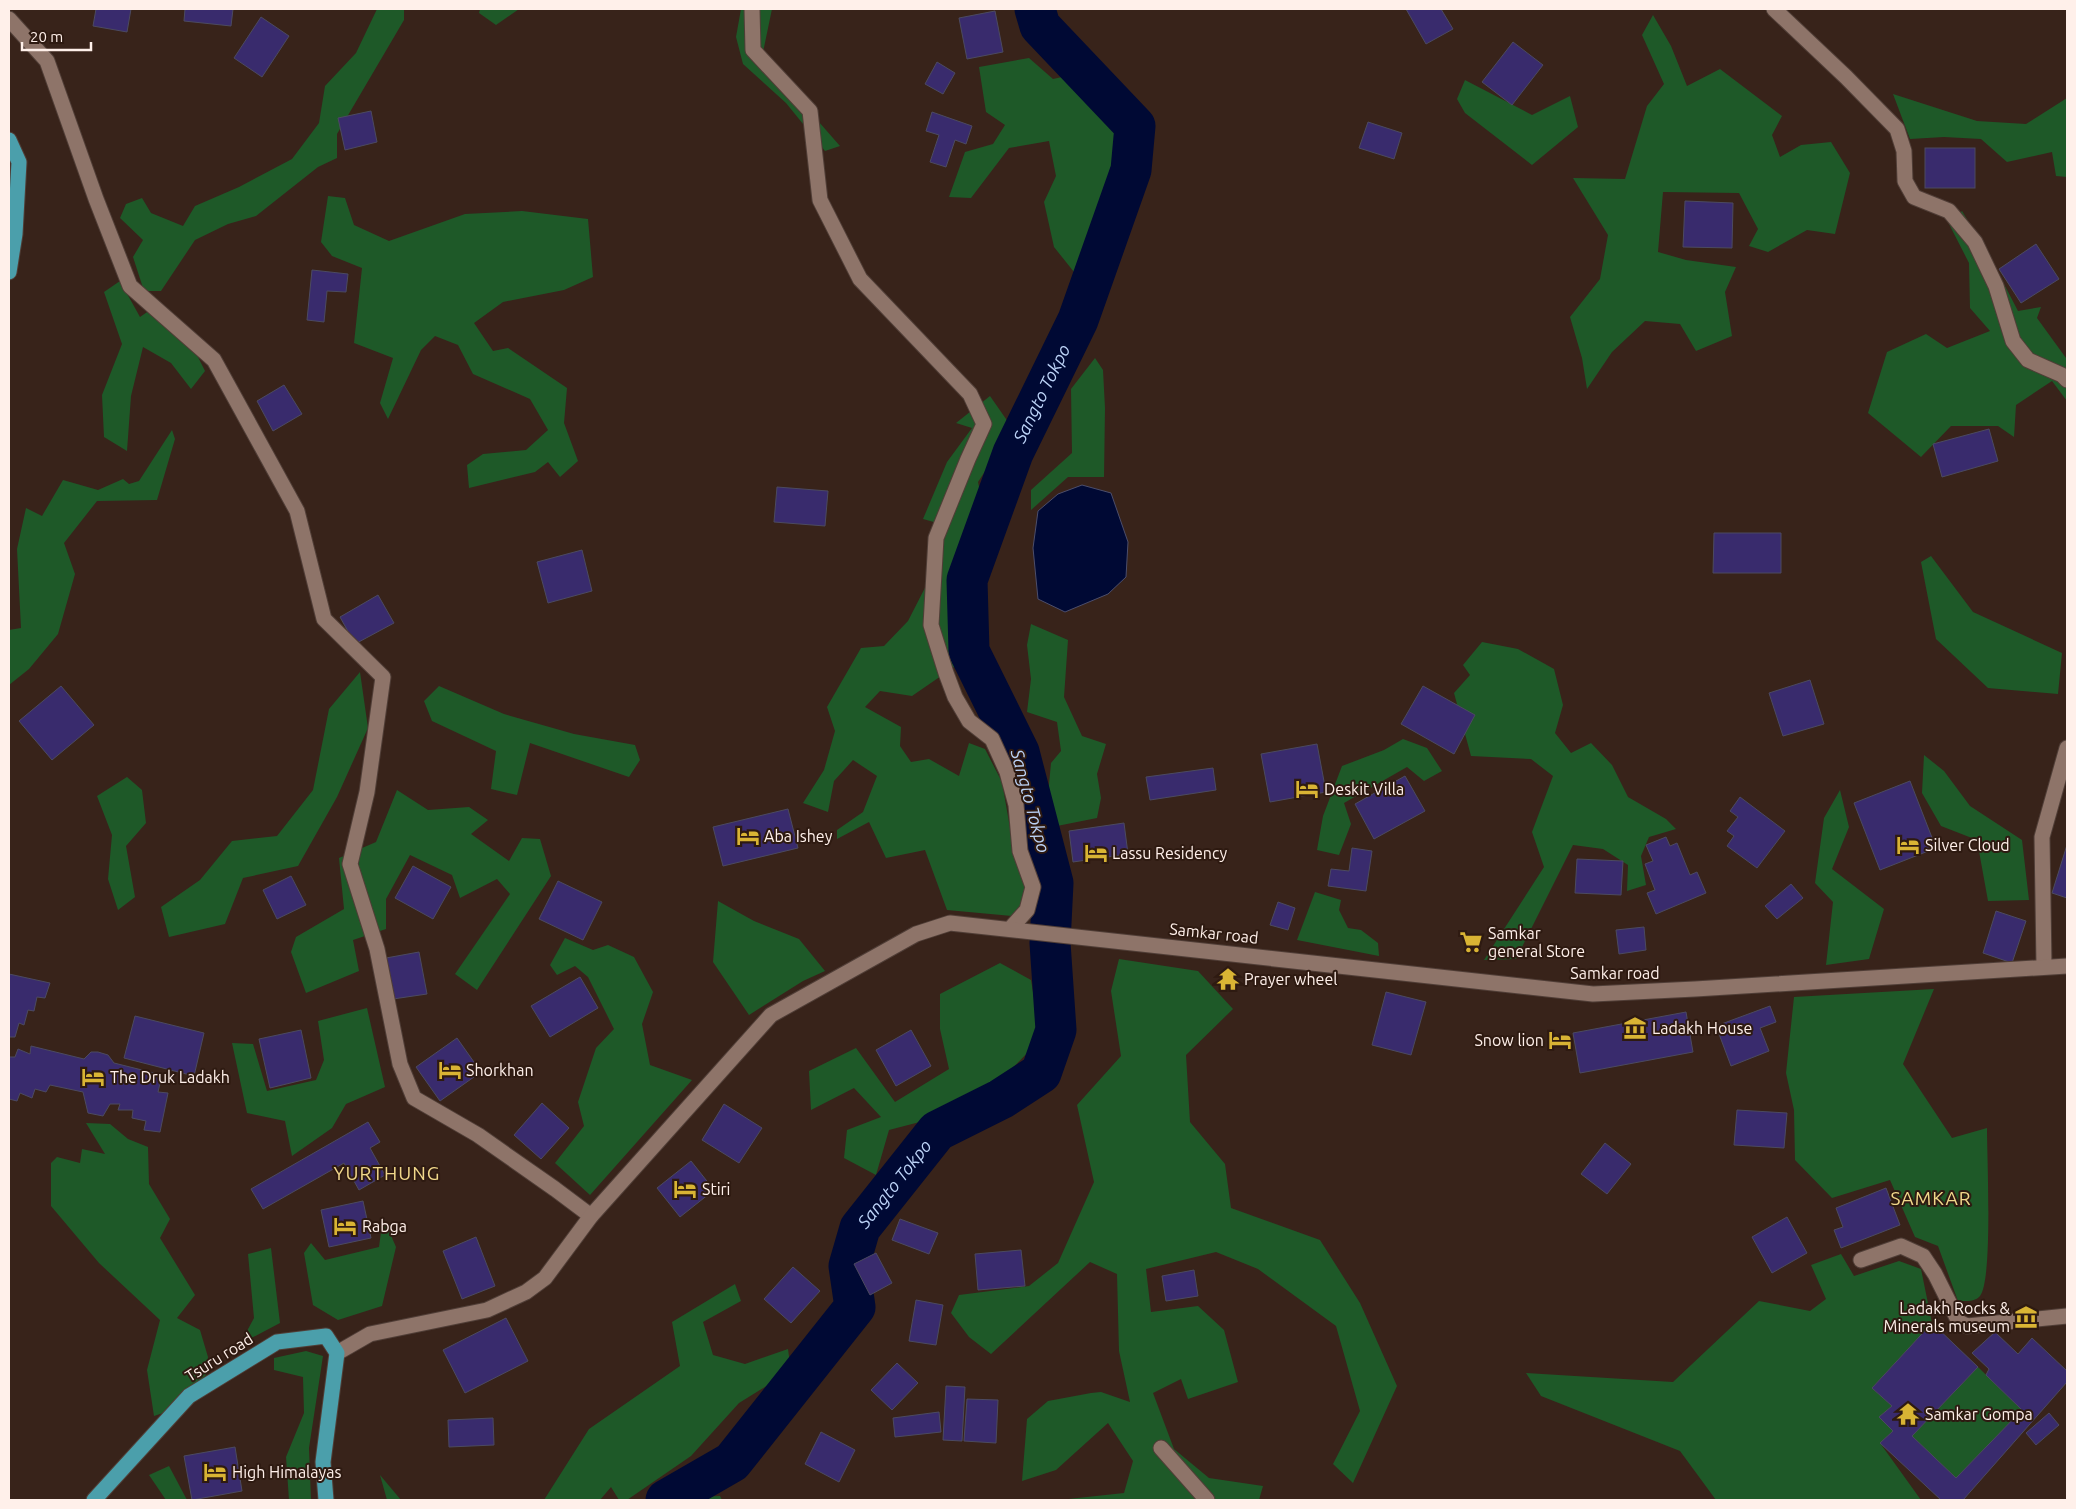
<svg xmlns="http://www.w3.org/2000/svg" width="2076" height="1509" viewBox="0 0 2076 1509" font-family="Ubuntu,sans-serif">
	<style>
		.green { fill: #1e5928 }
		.water { fill: #000934; stroke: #4c4e6b }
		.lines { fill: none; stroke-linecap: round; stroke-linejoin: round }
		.river { stroke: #000934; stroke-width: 41 }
		.building { fill: #392b6d; stroke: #4c4a60 }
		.minor-casing { stroke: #503e37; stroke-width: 17 }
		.major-casing { stroke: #503e37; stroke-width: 17 }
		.minor { stroke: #8e7469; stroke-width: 15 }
		.major { stroke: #4b9fab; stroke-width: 15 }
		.labels { text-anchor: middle; stroke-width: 4; stroke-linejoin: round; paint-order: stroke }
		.poi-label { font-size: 16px; fill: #fff0ea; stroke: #2e1a11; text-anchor: start }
		.street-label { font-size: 16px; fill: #fff0ea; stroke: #2e1a11 }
		.water-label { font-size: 18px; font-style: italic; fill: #bcd3f7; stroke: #2e1a11 }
		.quarter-label { font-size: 19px; letter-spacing: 1px; fill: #f1d88b; stroke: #2e1a11 }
	</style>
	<rect width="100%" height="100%" fill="#38231a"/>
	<g class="green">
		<polygon points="377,9 404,9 404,20 337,134 337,158 318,167 256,216 228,224 195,240 161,291 144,291 133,257 143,240 120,218 126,204 142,198 151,213 183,226 195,206 239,187 292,159 319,123 325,86 356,53"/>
		<polygon points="480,9 519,9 496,25 479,13"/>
		<polygon points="741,9 772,9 762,57 840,146 825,151 786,103 743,64 736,37"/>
		<polygon points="1653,15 1671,46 1687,86 1720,69 1782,116 1772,135 1780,157 1801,145 1831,142 1850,173 1835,234 1807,230 1768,252 1749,246 1758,229 1739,193 1663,192 1658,252 1686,260 1736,267 1725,292 1732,336 1696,351 1680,324 1645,321 1612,352 1587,389 1582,358 1570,317 1600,279 1608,235 1573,178 1625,179 1647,106 1664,84 1642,35"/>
		<polygon points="1029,58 1053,79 1071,75 1109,117 1119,140 1105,187 1074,272 1054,247 1044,202 1056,176 1049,141 1009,148 971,198 949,197 965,152 993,144 1005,125 986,112 979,67"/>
		<polygon points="1465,80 1532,115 1570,96 1578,127 1532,165 1465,113 1457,99"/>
		<polygon points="1893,94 1977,121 2026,124 2067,98 2067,177 2056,176 2052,152 2007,162 1981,139 1944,137 1910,139"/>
		<polygon points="328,196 345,198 354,225 389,241 465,214 522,211 588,219 593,277 564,290 503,302 474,323 493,351 508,348 567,388 564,423 578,461 560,477 548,462 535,472 469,488 467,465 483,454 526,450 548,430 530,399 473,374 458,345 435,336 421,350 388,419 380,403 393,358 354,343 362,268 332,256 321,242"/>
		<polygon points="1962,211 1991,259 2018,311 2041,307 2037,318 2066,358 2067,358 2067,401 2052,381 2016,405 2014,437 1998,426 1951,426 1921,457 1868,413 1887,352 1926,334 1947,348 1990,331 1970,308 1969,263 1949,224"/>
		<polygon points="120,281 140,317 150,310 196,353 205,371 191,389 171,363 143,347 131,396 127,451 104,437 102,395 122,344 104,292"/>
		<polygon points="1095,358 1103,370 1105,408 1104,477 1068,477 1031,510 1031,490 1072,453 1071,389"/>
		<polygon points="990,396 1013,429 978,482 982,500 955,564 951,620 957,665 912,696 880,691 865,707 901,727 900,746 911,762 929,759 959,776 969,743 985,749 1002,782 1013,845 1034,864 1036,906 1012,916 947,910 925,850 886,858 869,822 837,839 837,830 863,812 877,776 853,760 834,781 828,812 803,803 824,770 835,731 827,707 861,648 884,646 908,621 931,576 941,524 923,519 947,462 972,428 956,423"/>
		<polygon points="172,430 175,439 157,500 97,501 64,543 75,574 58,634 29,669 9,685 9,630 21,628 17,549 26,508 42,516 63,480 98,490 123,479 129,484 139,481"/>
		<polygon points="1931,556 1973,612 2062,653 2058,694 1988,688 1936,639 1921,562"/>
		<polygon points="1031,624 1068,640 1064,697 1082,736 1106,744 1097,774 1101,798 1097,818 1057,826 1048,795 1051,763 1061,751 1057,722 1027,712 1031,679 1027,645"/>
		<polygon points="1482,642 1518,649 1554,669 1563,705 1555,733 1571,753 1591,743 1612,765 1628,797 1666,819 1676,829 1649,837 1641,856 1646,885 1627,891 1628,865 1603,849 1573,845 1516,959 1484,960 1544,867 1532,832 1553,776 1531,759 1471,756 1454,693 1470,675 1463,665"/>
		<polygon points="360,672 368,728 337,797 298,866 243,878 225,924 169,937 161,907 200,880 232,841 277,836 313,790 329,709"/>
		<polygon points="439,686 504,714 574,734 635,745 640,760 629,777 530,743 517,795 491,789 496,751 432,721 424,701"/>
		<polygon points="1403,739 1427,748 1442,771 1424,781 1407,767 1344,803 1351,824 1339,855 1317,850 1323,816 1342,766 1384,750"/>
		<polygon points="1924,755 1944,771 1970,806 2022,840 2029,900 1988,901 1977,840 1941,826 1922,793"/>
		<polygon points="127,777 142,790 146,823 126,846 135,897 118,910 108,879 112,835 97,796"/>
		<polygon points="397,790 428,810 469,807 488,820 471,834 509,861 522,838 540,839 551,876 477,990 455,974 510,894 497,879 460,898 452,875 410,855 386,899 386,929 353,940 359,971 306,993 291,952 296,937 344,909 339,858 376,842"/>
		<polygon points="1840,790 1849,827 1832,869 1884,909 1869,959 1826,965 1833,902 1815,883 1824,818"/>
		<polygon points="1315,892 1341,900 1339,910 1348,928 1361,930 1378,943 1379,956 1297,940"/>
		<polygon points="718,901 754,921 799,939 825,971 803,981 749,1015 713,962"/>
		<polygon points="565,938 593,950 608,945 634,957 653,992 642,1024 650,1065 692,1080 590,1195 555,1163 584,1126 578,1102 596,1048 614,1029 588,977 575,966 557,975 550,965"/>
		<polygon points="1119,959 1198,971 1233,1009 1186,1055 1190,1122 1225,1164 1231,1208 1320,1240 1360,1303 1397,1386 1353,1483 1333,1464 1360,1411 1336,1326 1258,1269 1216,1252 1146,1269 1151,1312 1198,1306 1224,1330 1238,1382 1188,1399 1181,1379 1153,1393 1174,1449 1209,1478 1263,1486 1259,1500 1059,1500 1124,1493 1133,1461 1108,1423 1056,1470 1022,1481 1027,1419 1048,1401 1091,1393 1101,1392 1130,1402 1119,1351 1117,1274 1090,1262 991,1354 969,1337 951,1313 959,1295 1029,1286 1058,1263 1094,1182 1077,1105 1121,1056 1111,991"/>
		<polygon points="1000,963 1031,980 1041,1039 997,1084 958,1112 889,1130 876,1175 844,1158 847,1130 881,1117 854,1088 811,1110 809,1071 856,1048 895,1102 949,1069 940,1029 940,994"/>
		<path d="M1934 989 1903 1064 1952 1138 1987 1128C1987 1155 1993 1280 1980 1296 1975 1302 1966 1301 1958 1301L1938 1246 1915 1237 1890 1180 1832 1198 1795 1160 1794 1110 1786 1073 1794 997Z"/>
		<polygon points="367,1008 385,1087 346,1104 332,1128 292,1156 285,1121 247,1113 232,1043 253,1044 267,1091 316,1080 324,1060 318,1021"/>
		<polygon points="86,1123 110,1124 128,1139 148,1147 149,1184 170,1219 160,1238 195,1295 177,1318 200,1330 208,1357 206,1375 169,1411 154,1416 147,1370 160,1320 99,1263 51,1206 51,1163 57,1157 80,1163 82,1149 105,1154"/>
		<polygon points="383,1217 396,1247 382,1306 338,1320 313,1305 304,1253 311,1243 325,1260 379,1247"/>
		<polygon points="271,1248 280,1323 240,1344 254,1318 248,1254"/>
		<polygon points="1841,1254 1854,1276 1899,1261 1921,1269 1932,1323 1872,1388 1892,1406 1879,1417 1893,1431 1880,1443 1921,1500 1716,1500 1680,1451 1541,1396 1526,1373 1673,1382 1759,1301 1810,1311 1826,1299 1811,1265"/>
		<polygon points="735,1284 741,1301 703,1322 713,1355 745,1364 788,1349 791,1371 739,1403 691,1456 627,1500 619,1500 611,1487 600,1500 544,1500 589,1429 680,1366 672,1322"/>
		<polygon points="306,1351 323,1356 309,1448 311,1500 289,1500 286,1457 304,1413 303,1377 274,1370 274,1358"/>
		<polygon points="1978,1367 2022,1410 1956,1478 1912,1436"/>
		<polygon points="169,1466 187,1500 166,1500 149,1475"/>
		<polygon points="380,1475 401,1500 387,1500"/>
		<polygon points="720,1496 722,1500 678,1500 679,1498"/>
	</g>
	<polygon class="water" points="1082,485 1111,493 1128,542 1126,577 1108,594 1065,612 1038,599 1033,548 1038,511 1058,494"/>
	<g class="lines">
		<path class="river" id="s1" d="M666 1500 732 1462 855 1307 849 1266 860 1228 937 1131 1001 1099 1041 1073 1056 1030 1050 943 1053 883 1019 752 969 651 967 580 1013 453 1078 320 1131 170 1135 126 1040 26 1035 9"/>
	</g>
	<g class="building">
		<polygon points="96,9 131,9 127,32 93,26"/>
		<polygon points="185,9 233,9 231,26 184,21"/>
		<polygon points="1406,9 1441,9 1453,29 1426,44"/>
		<polygon points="995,11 1003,52 967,59 959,18"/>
		<polygon points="261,17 289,36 262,77 234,58"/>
		<polygon points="1513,42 1543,65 1512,105 1482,82"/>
		<polygon points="937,62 955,73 943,94 925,84"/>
		<polygon points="371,111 377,142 345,150 338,118"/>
		<polygon points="932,112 972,126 966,144 955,140 946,167 930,162 939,135 926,131"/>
		<polygon points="1368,122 1402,133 1394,159 1359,148"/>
		<rect x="1925" y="148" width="50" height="40"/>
		<polygon points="1685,201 1733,203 1732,248 1683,247"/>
		<polygon points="2036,244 2059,279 2021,303 1999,269"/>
		<polygon points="312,270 348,274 346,292 327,291 324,322 307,320"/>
		<polygon points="284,385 302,414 273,431 257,401"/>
		<polygon points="1989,429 1998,461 1942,477 1933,444"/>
		<polygon points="777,487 828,491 825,526 774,522"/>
		<polygon points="1714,533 1781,533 1781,573 1713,573"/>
		<polygon points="582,550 592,591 548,603 537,562"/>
		<polygon points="378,595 394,623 355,644 340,617"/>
		<polygon points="1810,680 1824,724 1783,736 1769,693"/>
		<polygon points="61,686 94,725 52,760 19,721"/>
		<polygon points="1423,686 1475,715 1454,754 1401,724"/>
		<polygon points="1317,744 1326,792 1270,802 1261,754"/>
		<polygon points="1213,768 1216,790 1150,800 1146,777"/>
		<polygon points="1405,776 1425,811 1374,839 1355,804"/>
		<polygon points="1910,781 1936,848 1880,870 1854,803"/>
		<polygon points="1740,797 1785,831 1757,868 1727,846 1734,836 1727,831 1738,817 1730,811"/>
		<polygon points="788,809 798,848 723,866 713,827"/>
		<polygon points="1124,823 1128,854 1073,862 1069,831"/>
		<polygon points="1666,837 1670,846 1677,843 1690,875 1697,872 1706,893 1656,914 1647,893 1655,890 1645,864 1653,861 1646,845"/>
		<polygon points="2067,845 2067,898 2052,893"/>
		<polygon points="1352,848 1372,851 1366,891 1328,886 1331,869 1349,871"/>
		<polygon points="1577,859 1623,861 1621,895 1575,893"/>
		<polygon points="413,866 451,887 433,919 395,898"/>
		<polygon points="291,876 306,905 277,919 263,890"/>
		<polygon points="558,881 602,902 583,940 539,919"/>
		<polygon points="1791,884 1803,898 1777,919 1765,906"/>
		<polygon points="1278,902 1295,908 1288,930 1270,925"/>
		<polygon points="1996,911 2026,921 2012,963 1983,953"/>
		<polygon points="1644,927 1646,950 1619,954 1616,930"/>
		<polygon points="419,952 427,994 393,999 386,958"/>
		<polygon points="9,974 50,983 45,998 37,997 34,1011 28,1010 24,1025 19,1023 15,1037 9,1037"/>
		<polygon points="580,977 598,1008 550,1037 531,1006"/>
		<polygon points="1386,992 1426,1002 1411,1055 1372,1045"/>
		<polygon points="1770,1006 1776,1022 1760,1028 1769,1051 1731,1066 1716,1026"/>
		<polygon points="1686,1012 1693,1052 1580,1073 1573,1033"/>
		<polygon points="135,1016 204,1033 194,1076 124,1058"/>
		<polygon points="301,1030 311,1078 270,1088 259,1039"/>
		<polygon points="911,1030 931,1066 896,1086 876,1050"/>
		<polygon points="457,1038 481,1072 440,1101 416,1067"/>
		<polygon points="31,1046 84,1059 91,1052 98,1052 108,1055 114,1063 162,1075 158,1092 168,1093 160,1132 144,1130 146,1121 132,1118 133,1110 118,1110 120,1104 110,1104 103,1116 88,1113 83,1092 50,1085 46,1092 35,1089 32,1098 20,1093 17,1101 9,1099 9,1057 15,1057 18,1049 30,1054"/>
		<polygon points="542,1103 569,1128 541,1159 514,1135"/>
		<polygon points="724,1104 762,1128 739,1163 702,1140"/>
		<polygon points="1737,1110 1787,1113 1784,1148 1734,1145"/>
		<polygon points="368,1122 380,1142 370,1148 385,1175 359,1190 344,1163 263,1209 251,1189"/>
		<polygon points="1605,1143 1631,1164 1607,1194 1581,1174"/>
		<polygon points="691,1161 714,1190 680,1217 657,1188"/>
		<polygon points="1886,1188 1900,1225 1841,1248 1834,1230 1843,1227 1836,1208"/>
		<polygon points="363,1201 371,1238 329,1247 321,1210"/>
		<polygon points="1787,1217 1807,1253 1772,1273 1752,1237"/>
		<polygon points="900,1219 938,1233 929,1254 892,1240"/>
		<polygon points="476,1237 495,1286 462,1299 443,1251"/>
		<polygon points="1021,1250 1025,1286 978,1290 975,1254"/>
		<polygon points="876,1253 892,1283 870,1295 854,1264"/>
		<polygon points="793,1267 820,1291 791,1323 764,1299"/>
		<polygon points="1194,1270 1198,1296 1166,1301 1162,1276"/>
		<polygon points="916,1300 943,1305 936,1345 909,1341"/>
		<polygon points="506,1318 528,1361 465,1393 443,1350"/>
		<polygon points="1932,1323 1978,1367 1912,1436 1956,1478 2022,1410 1986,1375 1989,1369 1972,1353 1995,1332 2018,1354 2032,1338 2067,1371 2067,1382 1963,1500 1941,1500 1880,1443 1893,1431 1879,1417 1892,1406 1872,1388"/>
		<polygon points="897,1363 918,1383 892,1410 871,1390"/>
		<polygon points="946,1386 965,1387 962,1441 943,1440"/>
		<polygon points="967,1399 998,1400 996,1443 964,1441"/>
		<polygon points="939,1412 941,1432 895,1437 893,1418"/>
		<polygon points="2049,1413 2059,1425 2036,1445 2026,1433"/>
		<polygon points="493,1418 494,1445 449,1447 448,1420"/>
		<polygon points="821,1432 855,1450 839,1482 805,1464"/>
		<polygon points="235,1447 242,1491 192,1500 184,1456"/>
	</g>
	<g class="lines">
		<defs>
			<g id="minor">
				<polyline points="752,9 753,50 810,111 820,200 860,279 970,394 984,424 968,459 936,538 931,625 946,673 955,697 969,721 992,739 1007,772 1016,805 1020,851 1033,887 1027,910 1010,929"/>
				<polyline points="1774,9 1846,77 1897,129 1904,151 1905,181 1914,197 1949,211 1975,242 1996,286 2013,341 2028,360 2062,375 2067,380"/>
				<polyline points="9,19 47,61 96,199 130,286 214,360 297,511 324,619 383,677 367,792 350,864 377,949 400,1064 414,1098 478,1135 555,1189 591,1216"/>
				<polyline points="2044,966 2042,837 2067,748"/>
				<polyline points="1861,1260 1901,1246 1923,1256 1935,1274 1959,1322 1967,1326 2067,1316"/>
				<polyline points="337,1353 370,1334 487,1310 526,1292 545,1278 591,1216 771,1015 916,934 950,923 1593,994 1695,989 2067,966"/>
				<polyline points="1161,1448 1207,1500"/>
			</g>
			<g id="major">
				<polyline points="9,140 19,162 15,234 9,272"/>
				<polyline points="94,1500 189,1396 277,1342 326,1336 337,1353 323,1462 326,1500"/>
			</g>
		</defs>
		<use href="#minor" class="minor-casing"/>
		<use href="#major" class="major-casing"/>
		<use href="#minor" class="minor"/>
		<use href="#major" class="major"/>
	</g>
	<defs>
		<symbol id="hotel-bare" viewBox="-9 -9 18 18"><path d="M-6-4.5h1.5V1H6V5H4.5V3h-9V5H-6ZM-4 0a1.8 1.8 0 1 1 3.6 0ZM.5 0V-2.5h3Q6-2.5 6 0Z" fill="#d9b434" stroke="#2e1a11" stroke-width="2.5" paint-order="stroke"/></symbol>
		<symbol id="supermarket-bare" viewBox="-9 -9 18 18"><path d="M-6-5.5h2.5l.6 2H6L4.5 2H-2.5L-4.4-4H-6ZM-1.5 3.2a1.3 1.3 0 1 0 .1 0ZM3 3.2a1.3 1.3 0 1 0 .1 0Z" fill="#d9b434" stroke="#2e1a11" stroke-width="2.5" paint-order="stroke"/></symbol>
		<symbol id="temple-bare" viewBox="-9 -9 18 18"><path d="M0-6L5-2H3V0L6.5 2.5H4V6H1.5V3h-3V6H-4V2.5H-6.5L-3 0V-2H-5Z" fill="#d9b434" stroke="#2e1a11" stroke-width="2.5" paint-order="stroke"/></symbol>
		<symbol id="museum-bare" viewBox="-9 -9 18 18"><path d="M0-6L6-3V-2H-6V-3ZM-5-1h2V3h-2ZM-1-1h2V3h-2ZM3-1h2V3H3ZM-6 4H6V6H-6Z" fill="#d9b434" stroke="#2e1a11" stroke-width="2.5" paint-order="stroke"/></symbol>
	</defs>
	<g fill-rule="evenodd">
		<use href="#hotel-bare" x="1291" y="773" width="32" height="32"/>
		<use href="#hotel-bare" x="732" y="820" width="32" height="32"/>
		<use href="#hotel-bare" x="1892" y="829" width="32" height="32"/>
		<use href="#hotel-bare" x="1080" y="837" width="32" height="32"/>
		<use href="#supermarket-bare" x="1455" y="926" width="32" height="32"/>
		<use href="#temple-bare" x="1212" y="963" width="32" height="32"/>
		<use href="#museum-bare" x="1619" y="1012" width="32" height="32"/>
		<use href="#hotel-bare" x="1544" y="1024" width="32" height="32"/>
		<use href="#hotel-bare" x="434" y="1054" width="32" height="32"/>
		<use href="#hotel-bare" x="77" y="1061" width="32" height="32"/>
		<use href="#hotel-bare" x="669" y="1173" width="32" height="32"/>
		<use href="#hotel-bare" x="329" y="1210" width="32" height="32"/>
		<use href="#museum-bare" x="2010" y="1301" width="32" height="32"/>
		<use href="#temple-bare" x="1892" y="1398" width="32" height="32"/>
		<use href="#hotel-bare" x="199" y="1456" width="32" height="32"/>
	</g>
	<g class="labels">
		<g class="poi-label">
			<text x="1324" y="795">Deskit Villa</text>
			<text x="764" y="842">Aba Ishey</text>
			<text x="1925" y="851">Silver Cloud</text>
			<text x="1112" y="859">Lassu Residency</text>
			<text x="1488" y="939">Samkar<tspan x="1488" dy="18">general Store</tspan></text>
			<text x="1244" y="985">Prayer wheel</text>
			<text x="1652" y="1034">Ladakh House</text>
			<text x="1544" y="1046" text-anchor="end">Snow lion</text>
			<text x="466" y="1076">Shorkhan</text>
			<text x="110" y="1083">The Druk Ladakh</text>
			<text x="702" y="1195">Stiri</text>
			<text x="362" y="1232">Rabga</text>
			<text x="2010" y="1314" text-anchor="end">Ladakh Rocks &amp;<tspan x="2010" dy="18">Minerals museum</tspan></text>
			<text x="1925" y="1420">Samkar Gompa</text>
			<text x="232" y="1478">High Himalayas</text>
		</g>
		<g class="street-label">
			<text transform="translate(1214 933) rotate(6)" y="6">Samkar road</text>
			<text x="1615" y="979">Samkar road</text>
			<text transform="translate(219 1357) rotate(-32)" y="6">Tsuru road</text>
		</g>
		<g class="water-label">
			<text dy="6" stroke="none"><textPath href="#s1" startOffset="1311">Sangto Tokpo</textPath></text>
			<text transform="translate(1030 801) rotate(75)" y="6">Sangto Tokpo</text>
			<text dy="6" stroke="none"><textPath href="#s1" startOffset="411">Sangto Tokpo</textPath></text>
		</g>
		<g class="quarter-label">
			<text x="387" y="1180">YURTHUNG</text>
			<text x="1931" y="1205">SAMKAR</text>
		</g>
	</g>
	<rect width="2076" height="1509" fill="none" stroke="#fff0ea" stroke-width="20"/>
	<path d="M22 42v8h69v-8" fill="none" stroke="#fff0ea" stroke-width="2.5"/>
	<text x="30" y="42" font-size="15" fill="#fff0ea" stroke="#2e1a11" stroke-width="4" paint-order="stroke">20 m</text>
</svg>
